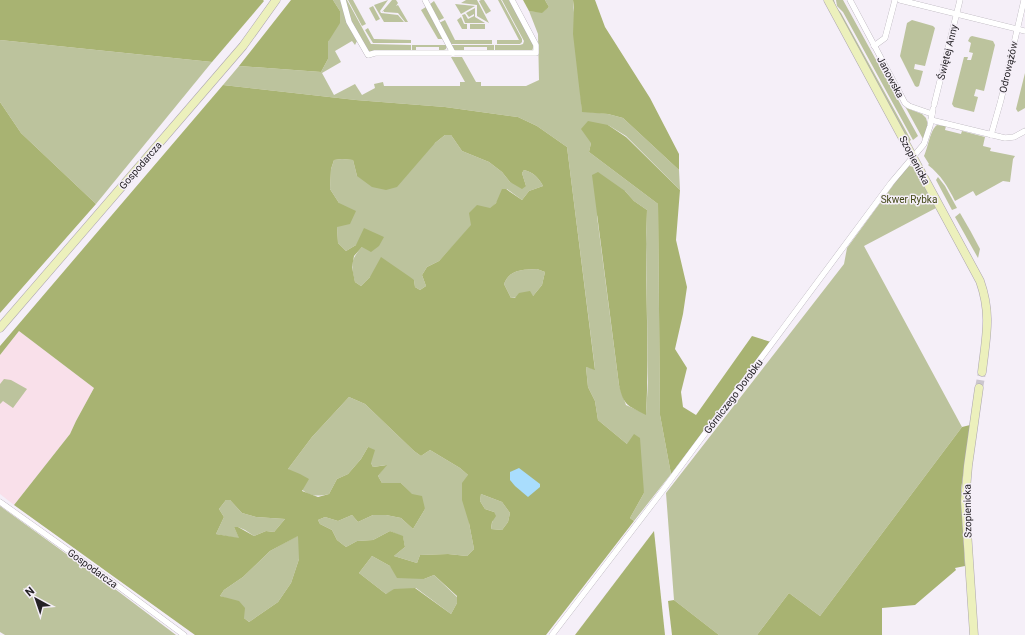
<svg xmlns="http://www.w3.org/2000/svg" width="1025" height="635" viewBox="0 0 1025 635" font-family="Roboto,sans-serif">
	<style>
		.commercial { fill: #f9e0ea }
		.green { fill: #bcc39d; fill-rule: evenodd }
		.forest { fill: #a8b372; fill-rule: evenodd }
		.water { fill: #a9ddfd }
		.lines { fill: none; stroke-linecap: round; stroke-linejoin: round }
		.secondary-tunnel { stroke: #cbc6ce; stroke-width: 8; stroke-dasharray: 8 4; stroke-linecap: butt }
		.street-casing { stroke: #aca6af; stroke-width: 6 }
		.secondary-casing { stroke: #aca6af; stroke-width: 9 }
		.street { stroke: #fff; stroke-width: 5.5 }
		.secondary { stroke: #ecf0bc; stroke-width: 8 }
		.labels { text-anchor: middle; stroke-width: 3; stroke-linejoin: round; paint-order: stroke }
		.street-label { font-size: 10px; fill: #242125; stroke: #f5eff8 }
		.park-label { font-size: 10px; fill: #424817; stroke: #f5eff8 }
	</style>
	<rect width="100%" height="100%" fill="#f5eff8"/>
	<polygon class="commercial" points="19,331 94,388 76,421 70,434 14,505 0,494 0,355"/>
	<g class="green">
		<path d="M333 0H340L357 41 355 45 352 41 335 51 341 62 322 73 334 95 355 84 362 95 375 88 374 84 383 82 384 86H460V82H465L451 57H462L476 82H481V86H526L539 80 538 34 529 11 542 12 549 7 545 0H573L582 111 608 114 623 118 679 170 680 190 626 136 608 125 591 143 589 152 658 204 660 415 671 474 634 521 630 518 644 493 627 444 598 420 595 401 588 387 586 367 595 369 567 147 537 126 518 117 445 107 356 100 223 85 239 66 321 72 328 59V42L340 11ZM625 191 634 201 647 210 646 244 648 382 646 414 626 405 619 385 597 216Z"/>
		<polygon points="345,0 347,0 371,44 411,45 411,51 368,51 351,21"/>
		<polygon points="348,0 353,0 366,24 362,26"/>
		<polygon points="388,0 380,11 381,13 398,15 404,22 384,22 374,5"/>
		<polygon points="392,0 396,0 398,3 396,6 398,5 408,22 405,22 398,13 384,12 384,11 382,12"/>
		<polygon points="466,0 477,0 489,23 477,16 477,5 461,3"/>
		<polygon points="481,0 484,0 491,11 486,14 479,1"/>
		<polygon points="498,0 501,0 522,39 522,42 520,44 497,44 497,40 519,40"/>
		<polygon points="502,0 510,0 534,45 532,51 495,51 495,45 520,45 523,44 524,41"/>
		<polygon points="831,0 834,0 836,7 841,13 911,140 908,142"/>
		<polygon points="836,0 843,0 918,136 913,140 843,12 837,6"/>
		<polygon points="434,1 444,18 438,21 429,5"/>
		<polygon points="455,4 475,6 461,14"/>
		<polygon points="373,6 380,19 376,21 369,8"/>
		<polygon points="426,7 444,39 438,39 421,10"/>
		<polygon points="475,8 475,17 485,23 465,23 462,15 465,14 468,19 474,16 474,14 469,17 466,13"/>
		<polygon points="461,17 464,24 467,24 467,29 462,29 457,20"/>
		<polygon points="445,20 455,40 492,40 492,44 450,44 439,23"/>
		<polygon points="912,20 933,26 935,28 925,66 915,64 914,69 923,71 919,86 917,87 915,86 900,56 907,23"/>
		<rect x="470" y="24" width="15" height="5"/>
		<polygon points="368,28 374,39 411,40 411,43 373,43 365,30"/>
		<polygon points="972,36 993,41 995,45 984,91 976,89 974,96 978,97 974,112 954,107 952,104 964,57 968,57 967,60 971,60 973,53 969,52 971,43 968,41 970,37"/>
		<polygon points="0,40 212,62 96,204 21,133 0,102"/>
		<polygon points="412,45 447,45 446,49 442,51 439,51 439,47 416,47 416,51 412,51"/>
		<polygon points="451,45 494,45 494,51 487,51 487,47 464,47 464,51 454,50"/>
		<polygon points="872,46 909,109 922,114 926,118 928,125 923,139"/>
		<polygon points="1025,73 1025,108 1018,112 1016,109"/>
		<path d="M937 125 946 126 945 130 961 134 962 131 985 137 983 146 991 148 990 151 1015 156 1013 159 1010 182 1003 181 976 196 973 191 955 201C948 187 941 175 928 165L929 164 924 156C928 148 930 130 937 125Z"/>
		<path d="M445 135H451L462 151 489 162 502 172 510 182 526 186 522 173 524 170C533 172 539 178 543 186L529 191 522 200 507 189 496 203 472 225 439 261 427 267 422 275 426 286 420 290 415 287 414 280 370 277 361 286 355 282C351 265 350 260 362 247L379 246 356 245 346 251 338 243 337 227 339 203 330 189 331 169 334 160 342 159 353 160 357 176 435 143Z"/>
		<polygon points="909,166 915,167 936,208 864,246 962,427 820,616 789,593 757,635 719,635 674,600 666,493 844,264 847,248 905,169"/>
		<polygon points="938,177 945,186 957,208 952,210 936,180"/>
		<polygon points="960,213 971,232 980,249 978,258 955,217"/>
		<path d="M537 269 545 272 542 285 533 296 511 298 504 284C510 269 522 270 537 269Z"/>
		<polygon points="4,379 11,380 27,389 13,408 3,401 0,404 0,384"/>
		<path d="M349 397 365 404 414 451 421 456 430 450 460 468 468 475 469 523 474 549 467 556 448 554 420 555 417 563 394 556 405 547 403 537 390 531 373 540 357 541 346 547 337 540 332 530 320 524 318 520 325 517 338 521 352 515 358 522 373 515H386L401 518 413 529 425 509 401 483H382L378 476 386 465 373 467 371 463 368 447 361 459 348 474 337 479 329 494C304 500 300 488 288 469L312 437Z"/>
		<polygon points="481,494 502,502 510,513 508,522 502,530 491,529 494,512 485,509 480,501"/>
		<polygon points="226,500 230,500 242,513 256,517 285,519 274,532 266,531 254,536 245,530 238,527 234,527 240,539 216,534 224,517 219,509"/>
		<polygon points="0,506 119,592 176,635 5,635 0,632"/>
		<polygon points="299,535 299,559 291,583 278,602 249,622 244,618 228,599 220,596 224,590 243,577 270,551"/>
		<polygon points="372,556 390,566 424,579 434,575 457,597 457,603 451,614 416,588 386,594 359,573"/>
	</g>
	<g class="forest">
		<polygon points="0,0 263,0 264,1 212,62 0,40"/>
		<polygon points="291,0 333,0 340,11 340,23 328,42 328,59 321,72 239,66"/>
		<polygon points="523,0 545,0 549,7 542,13 529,11"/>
		<polygon points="573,0 595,0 605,27 650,98 679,154 679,170 623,118 608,114 582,112 573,34 574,8"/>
		<path d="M223 85 356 100 445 107 518 117 537 126 567 147 595 370 586 367 588 387 595 401 598 420 627 444 634 434 640 438 644 493 630 518 634 521 546 635H195L14 505 70 434 76 421 94 388 19 331 0 355V346ZM445 135H451L462 151 489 162 502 172 510 182 522 189 526 186 522 173 524 170C533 172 539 178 543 186L529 191 522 200 506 189H502L496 203 490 208 477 205 469 213 471 225 439 261 427 267 422 275 426 286 420 290 415 287 414 280 410 277 381 257 370 277 361 286 355 282 352 267 354 256 362 247 371 252 379 246 384 237 364 228 356 245 346 251 338 243 337 227 350 224 356 211 339 203 330 189 331 169 334 160 342 159 353 160 357 176 372 187 386 190 397 187 435 143ZM537 269 545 272 542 285 533 296 530 291 519 293 515 298H511L504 284C510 269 522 270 537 269ZM349 397 365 404 414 451 421 456 430 450 460 468 468 475 462 483V500L469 523 474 549 467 556 448 554 420 555 417 563 394 556 405 547 403 536 390 531 373 540 357 541 346 547 337 540 332 530 320 524 318 520 325 517 338 521 352 515 358 522 373 515H386L401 518 413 529 425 509 422 496 412 494 401 483H382L378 476 387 465 373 467 371 463 375 450 368 447 361 459 348 474 337 479 329 494 318 497 302 491 309 479 300 474 288 469 312 437ZM481 494 502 502 510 513 508 522 502 530 491 529 492 522 496 516 494 512 485 509 480 501ZM226 500H230L242 513 256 517 285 519 274 532 266 531 254 536 238 527H234L239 538 216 534 224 517 219 509ZM298 536 299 559 291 583 278 602 249 622 244 618 245 608 239 601 220 596 224 590 243 577 270 551ZM372 556 390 566 397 578 424 579 434 575 457 596V603L451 614 415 588 394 589 386 594 359 573Z"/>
		<polygon points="0,102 21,133 96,204 0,313"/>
		<polygon points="588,121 608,125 626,137 680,190 676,240 687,287 683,314 675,349 687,368 681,392 683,407 696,415 752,336 771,342 671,474 660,415 658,204 589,152 591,143 581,129"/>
		<path d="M598 172 625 191 634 201 647 210C644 278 650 346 646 415 627 405 624 406 619 385L592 175Z"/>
		<polygon points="970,425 961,490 965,566 955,568 956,570 915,605 882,608 882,635 757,635 789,593 820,616 962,427"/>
		<polygon points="654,531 665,635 575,635"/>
		<polygon points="674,600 719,635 672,635 668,601"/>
	</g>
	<polygon class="water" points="519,468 540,484 540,487 528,497 515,486 510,480 510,472"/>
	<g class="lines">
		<polyline class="secondary-tunnel" points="979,388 982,372"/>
		<defs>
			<g id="street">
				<polyline points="343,0 349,22 368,55 375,53 536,53 536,45 512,0"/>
				<polyline points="425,0 453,53"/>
				<polyline points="850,0 905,103 909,106 932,114"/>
				<polyline points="900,0 1025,31"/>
				<polyline points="874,46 885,38 895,0"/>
				<polyline points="934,105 960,0"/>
				<polyline points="931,120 1005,138 1014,137 1025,131"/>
				<polyline points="991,135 1001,100 1024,0"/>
				<polyline points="0,502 114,583 184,635"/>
				<polyline points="552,635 660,494 891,183 924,144 930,126 933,109"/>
			</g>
			<g id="secondary">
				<path d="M828 0 980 281C992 315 986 337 982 372"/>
				<polyline points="0,328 243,46 276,0"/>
				<polyline points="974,635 965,501 968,466 979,388"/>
			</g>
		</defs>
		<use href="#street" class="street-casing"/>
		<use href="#secondary" class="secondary-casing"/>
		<use href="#street" class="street"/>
		<use href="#secondary" class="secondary"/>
	</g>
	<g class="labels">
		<g class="street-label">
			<text transform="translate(947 52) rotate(-76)" y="4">Świętej Anny</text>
			<text transform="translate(1008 67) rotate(-77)" y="4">Odrowążów</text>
			<text transform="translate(891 77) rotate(62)" y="4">Janowska</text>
			<text transform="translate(915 160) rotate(62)" y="4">Szopienicka</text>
			<text transform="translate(140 165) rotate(-49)" y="4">Gospodarcza</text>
			<text transform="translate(733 396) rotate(-53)" y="4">Górniczego Dorobku</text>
			<text transform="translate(967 511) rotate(-91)" y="4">Szopienicka</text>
			<text transform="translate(93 568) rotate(36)" y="4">Gospodarcza</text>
		</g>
		<g class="park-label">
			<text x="909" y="203">Skwer Rybka</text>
		</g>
	</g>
	<g transform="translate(36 599) rotate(320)" stroke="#f5eff8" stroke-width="3" paint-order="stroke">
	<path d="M0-3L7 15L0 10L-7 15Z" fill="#242125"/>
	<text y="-6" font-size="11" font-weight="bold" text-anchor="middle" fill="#242125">N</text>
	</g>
</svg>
